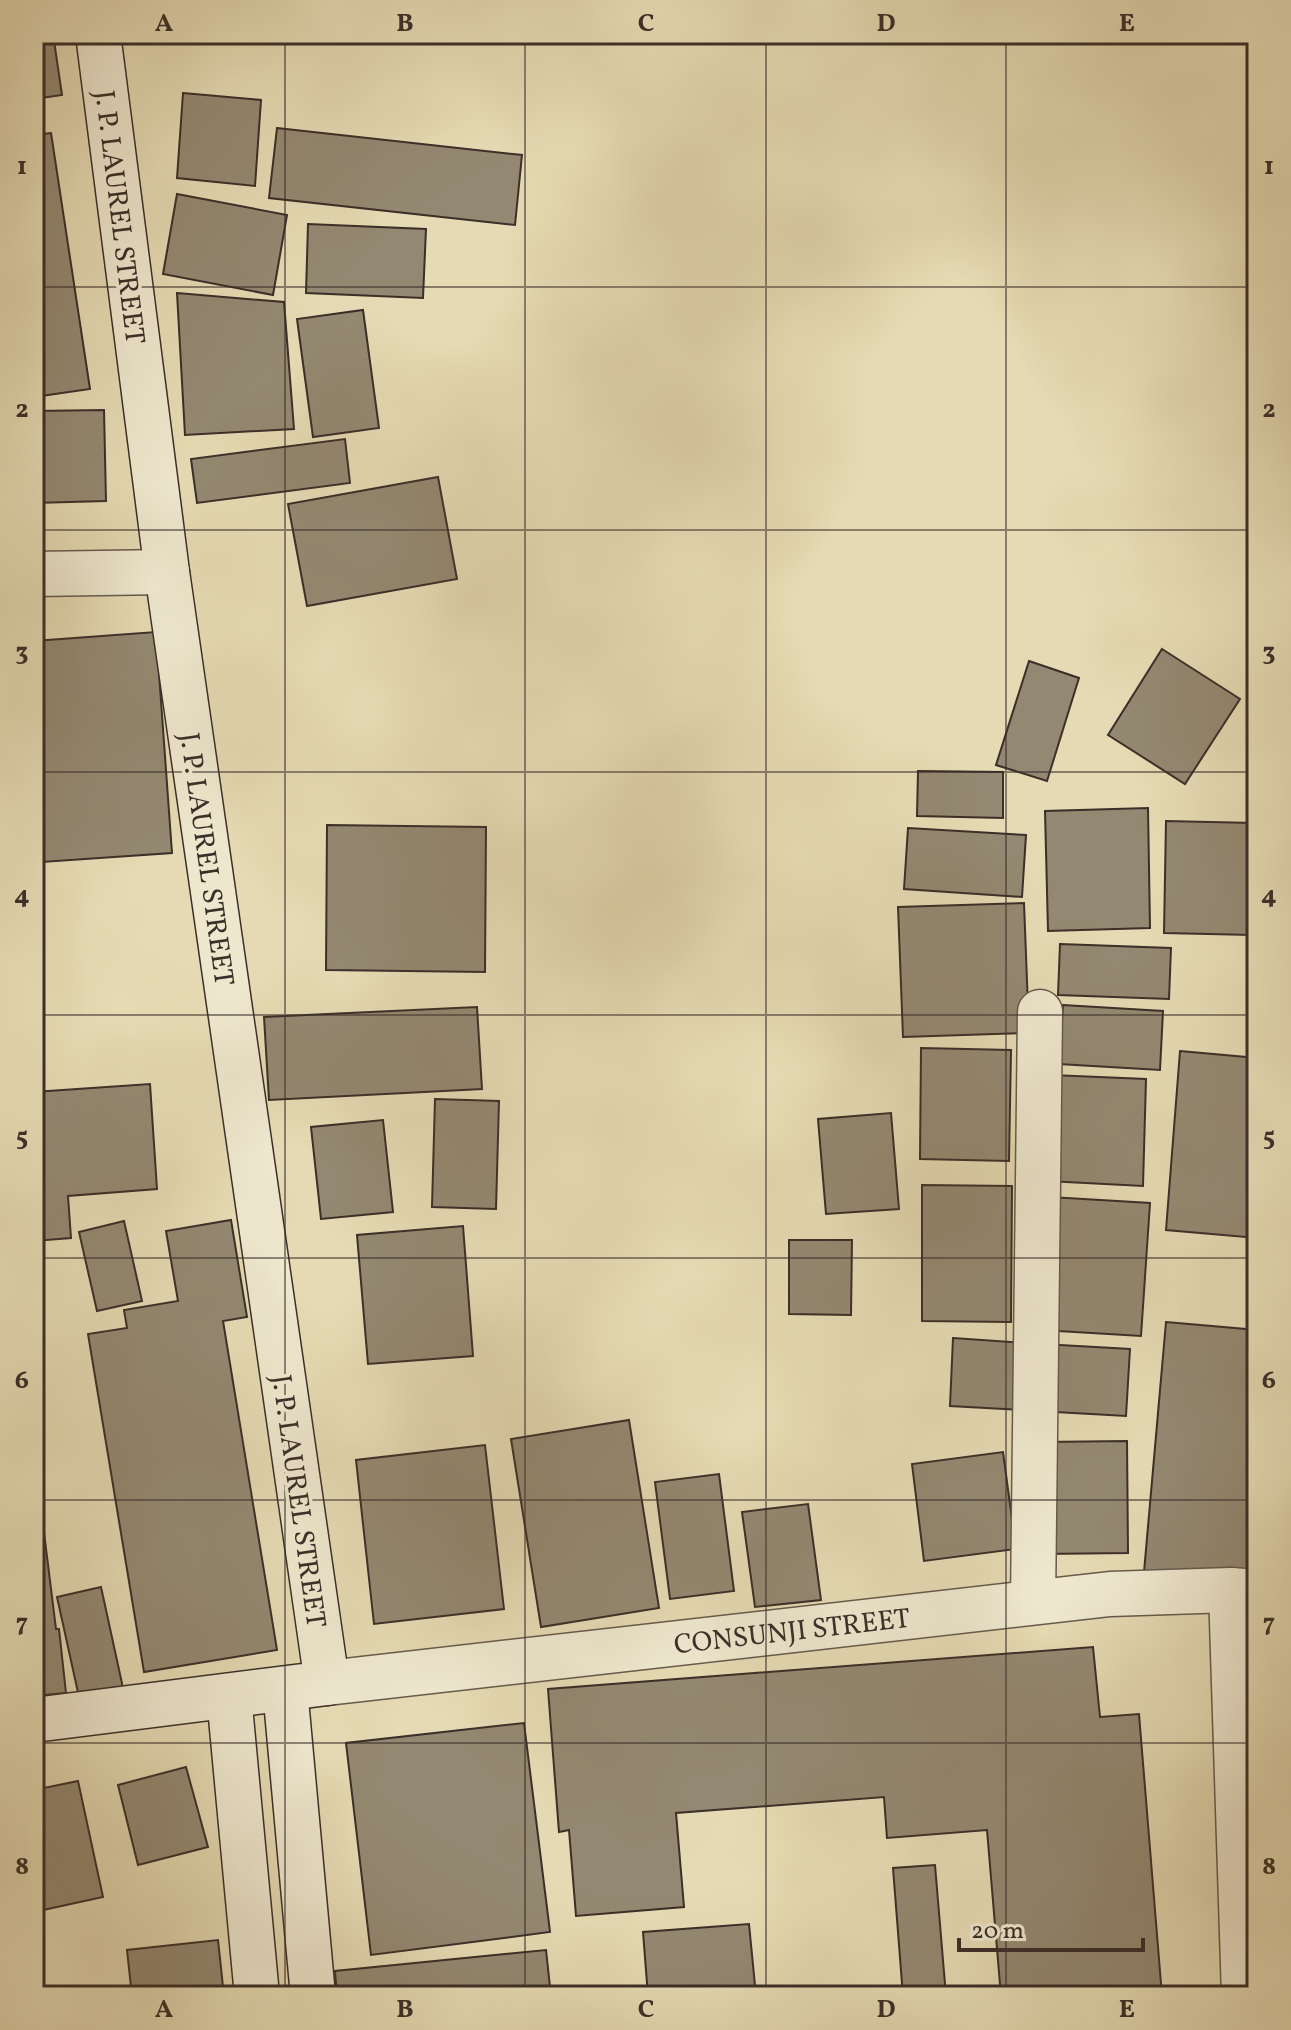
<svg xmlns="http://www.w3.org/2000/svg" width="1291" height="2030" viewBox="0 0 1291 2030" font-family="Vollkorn,serif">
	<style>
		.building { fill: #938871; stroke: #3b2f29; stroke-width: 2 }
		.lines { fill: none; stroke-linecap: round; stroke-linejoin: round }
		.minor-casing { stroke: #665a4c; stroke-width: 47 }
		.secondary-casing { stroke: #3b2f29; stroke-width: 47 }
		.minor { stroke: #eee7ce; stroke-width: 44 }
		.secondary { stroke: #eee7ce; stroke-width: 44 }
		.grid { fill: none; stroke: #3b2f29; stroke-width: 2; stroke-opacity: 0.55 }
		.labels { text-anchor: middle; stroke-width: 7; stroke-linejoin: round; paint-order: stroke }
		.street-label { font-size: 28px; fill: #3b2f29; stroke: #eee7ce }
		.neatline { fill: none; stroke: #3b2f29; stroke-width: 3 }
		.grid-label { font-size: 26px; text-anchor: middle; font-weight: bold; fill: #3b2f29 }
	</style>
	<rect width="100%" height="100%" fill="#e5dab3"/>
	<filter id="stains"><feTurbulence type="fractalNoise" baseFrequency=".0025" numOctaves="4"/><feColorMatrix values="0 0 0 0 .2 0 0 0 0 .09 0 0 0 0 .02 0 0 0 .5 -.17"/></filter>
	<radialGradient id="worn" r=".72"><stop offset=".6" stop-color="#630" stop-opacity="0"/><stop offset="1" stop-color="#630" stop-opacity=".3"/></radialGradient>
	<g class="building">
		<polygon points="34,34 53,34 62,95 34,99"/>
		<polygon points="183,93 261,100 255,186 177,178"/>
		<polygon points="277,128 522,155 515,225 269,198"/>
		<polygon points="51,133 90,389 34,397 34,135"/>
		<polygon points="177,194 287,215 273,295 163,274"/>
		<polygon points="308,224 426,229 423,298 306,293"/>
		<polygon points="177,293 284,302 294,429 185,435"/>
		<polygon points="363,310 379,428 313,437 297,319"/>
		<polygon points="104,410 106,501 34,503 34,411"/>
		<polygon points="345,439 350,483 197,503 191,459"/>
		<polygon points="438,477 457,579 307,606 288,504"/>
		<polygon points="156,632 172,853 42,862 34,761 34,641"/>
		<polygon points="1162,649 1240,699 1185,784 1108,735"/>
		<polygon points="1029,661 1079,678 1047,781 996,765"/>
		<polygon points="918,771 1003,772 1003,818 917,816"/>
		<polygon points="1148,808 1150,928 1048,931 1045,811"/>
		<polygon points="1166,821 1254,823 1252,935 1164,933"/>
		<polygon points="327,825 486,827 485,972 326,970"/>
		<polygon points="908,828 1026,835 1022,897 904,889"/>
		<polygon points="1024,903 1029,1033 903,1037 898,907"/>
		<polygon points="1060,944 1171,948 1169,999 1058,995"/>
		<polygon points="1063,1005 1163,1011 1160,1070 1059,1064"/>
		<polygon points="477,1007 482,1089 269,1100 264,1017"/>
		<polygon points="921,1048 1011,1050 1009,1161 920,1159"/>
		<polygon points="1180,1051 1257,1058 1257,1238 1166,1230"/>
		<polygon points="1051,1075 1146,1079 1143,1186 1047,1181"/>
		<polygon points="150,1084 157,1189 68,1196 71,1238 34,1241 34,1092"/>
		<polygon points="435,1099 499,1101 496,1209 432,1207"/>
		<polygon points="891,1113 899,1209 826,1214 818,1119"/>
		<polygon points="383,1120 393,1212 321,1219 311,1127"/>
		<polygon points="922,1185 1012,1186 1011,1322 922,1321"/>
		<polygon points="1050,1197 1150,1203 1141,1336 1042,1330"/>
		<polygon points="231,1220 247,1317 223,1321 277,1650 144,1672 88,1334 127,1328 124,1310 178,1301 166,1231"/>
		<polygon points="124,1221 142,1301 97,1311 79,1232"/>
		<polygon points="463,1226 473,1356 368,1364 357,1235"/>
		<polygon points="789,1240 852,1240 851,1315 789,1314"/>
		<polygon points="1166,1322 1257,1330 1257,1583 1144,1572"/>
		<polygon points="953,1338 1042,1344 1038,1411 950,1406"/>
		<polygon points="1042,1344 1130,1349 1126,1416 1038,1411"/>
		<polygon points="629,1420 659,1608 541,1627 511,1439"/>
		<polygon points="1127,1441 1128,1553 1041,1554 1040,1442"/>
		<polygon points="485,1445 504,1609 374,1624 356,1460"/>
		<polygon points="1003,1452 1016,1549 924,1561 912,1464"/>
		<polygon points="36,1468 56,1629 59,1629 66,1693 34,1696 34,1469"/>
		<polygon points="719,1474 734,1591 670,1599 655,1482"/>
		<polygon points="808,1504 821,1600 755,1607 742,1512"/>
		<polygon points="101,1587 123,1688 79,1697 57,1597"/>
		<polygon points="1093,1647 1100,1717 1139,1714 1162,1996 1001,1996 987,1830 887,1838 884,1797 676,1813 684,1907 576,1916 569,1830 559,1832 548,1689"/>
		<polygon points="524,1723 550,1932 371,1955 346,1743"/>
		<polygon points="186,1767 208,1847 138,1865 118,1785"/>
		<polygon points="78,1781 103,1897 34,1912 34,1790"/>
		<polygon points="935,1865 946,1996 903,1996 893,1868"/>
		<polygon points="749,1924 756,1996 648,1996 643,1932"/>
		<polygon points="218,1940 224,1996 132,1996 127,1950"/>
		<polygon points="546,1950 551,1996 337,1996 335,1971"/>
	</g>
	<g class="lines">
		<defs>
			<g id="minor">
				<polyline points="34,574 167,572"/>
				<polyline points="1231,1590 1244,1996"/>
				<polyline points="1033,1602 1040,1012"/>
				<path id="s1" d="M327 1683 1110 1594 1231 1590 1257 1592"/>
			</g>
			<g id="secondary">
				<polyline points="285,1689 313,1996"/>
				<polyline points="229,1696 257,1996"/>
				<polyline points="34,1720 327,1683 167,572 98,34"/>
			</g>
		</defs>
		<use href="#minor" class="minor-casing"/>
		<use href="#secondary" class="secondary-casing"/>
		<use href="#minor" class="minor"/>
		<use href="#secondary" class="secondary"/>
	</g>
	<path class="grid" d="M285 34V1996M525 34V1996M766 34V1996M1006 34V1996M34 287H1257M34 530H1257M34 772H1257M34 1015H1257M34 1258H1257M34 1500H1257M34 1743H1257"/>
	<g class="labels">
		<g class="street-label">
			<text transform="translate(121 217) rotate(83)" y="10">J. P. LAUREL STREET</text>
			<text transform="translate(208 859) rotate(82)" y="10">J. P. LAUREL STREET</text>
			<text transform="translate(300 1501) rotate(82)" y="10">J. P. LAUREL STREET</text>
			<text dy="10" stroke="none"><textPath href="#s1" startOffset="468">CONSUNJI STREET</textPath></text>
		</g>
	</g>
	<rect width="1291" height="2030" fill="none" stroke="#e5dab3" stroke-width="88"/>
	<path d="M959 1938v12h184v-12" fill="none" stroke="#3b2f29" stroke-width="4"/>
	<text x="971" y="1938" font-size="24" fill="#3b2f29" stroke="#eee7ce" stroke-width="6" paint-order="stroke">20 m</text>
	<rect x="44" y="44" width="1203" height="1942" class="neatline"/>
	<g class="grid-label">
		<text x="164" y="31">A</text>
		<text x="405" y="31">B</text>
		<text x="646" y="31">C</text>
		<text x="886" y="31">D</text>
		<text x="1127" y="31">E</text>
		<text x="22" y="174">1</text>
		<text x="1269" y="174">1</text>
		<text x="22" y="417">2</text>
		<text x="1269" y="417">2</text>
		<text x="22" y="660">3</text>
		<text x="1269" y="660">3</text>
		<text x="22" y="903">4</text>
		<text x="1269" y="903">4</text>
		<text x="22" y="1145">5</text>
		<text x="1269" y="1145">5</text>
		<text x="22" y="1388">6</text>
		<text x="1269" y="1388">6</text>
		<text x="22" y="1631">7</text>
		<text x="1269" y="1631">7</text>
		<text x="22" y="1874">8</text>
		<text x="1269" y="1874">8</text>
		<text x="164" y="2017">A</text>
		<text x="405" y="2017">B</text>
		<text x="646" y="2017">C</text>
		<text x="886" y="2017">D</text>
		<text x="1127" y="2017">E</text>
	</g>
	<rect width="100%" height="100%" filter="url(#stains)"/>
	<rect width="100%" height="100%" fill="url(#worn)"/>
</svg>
